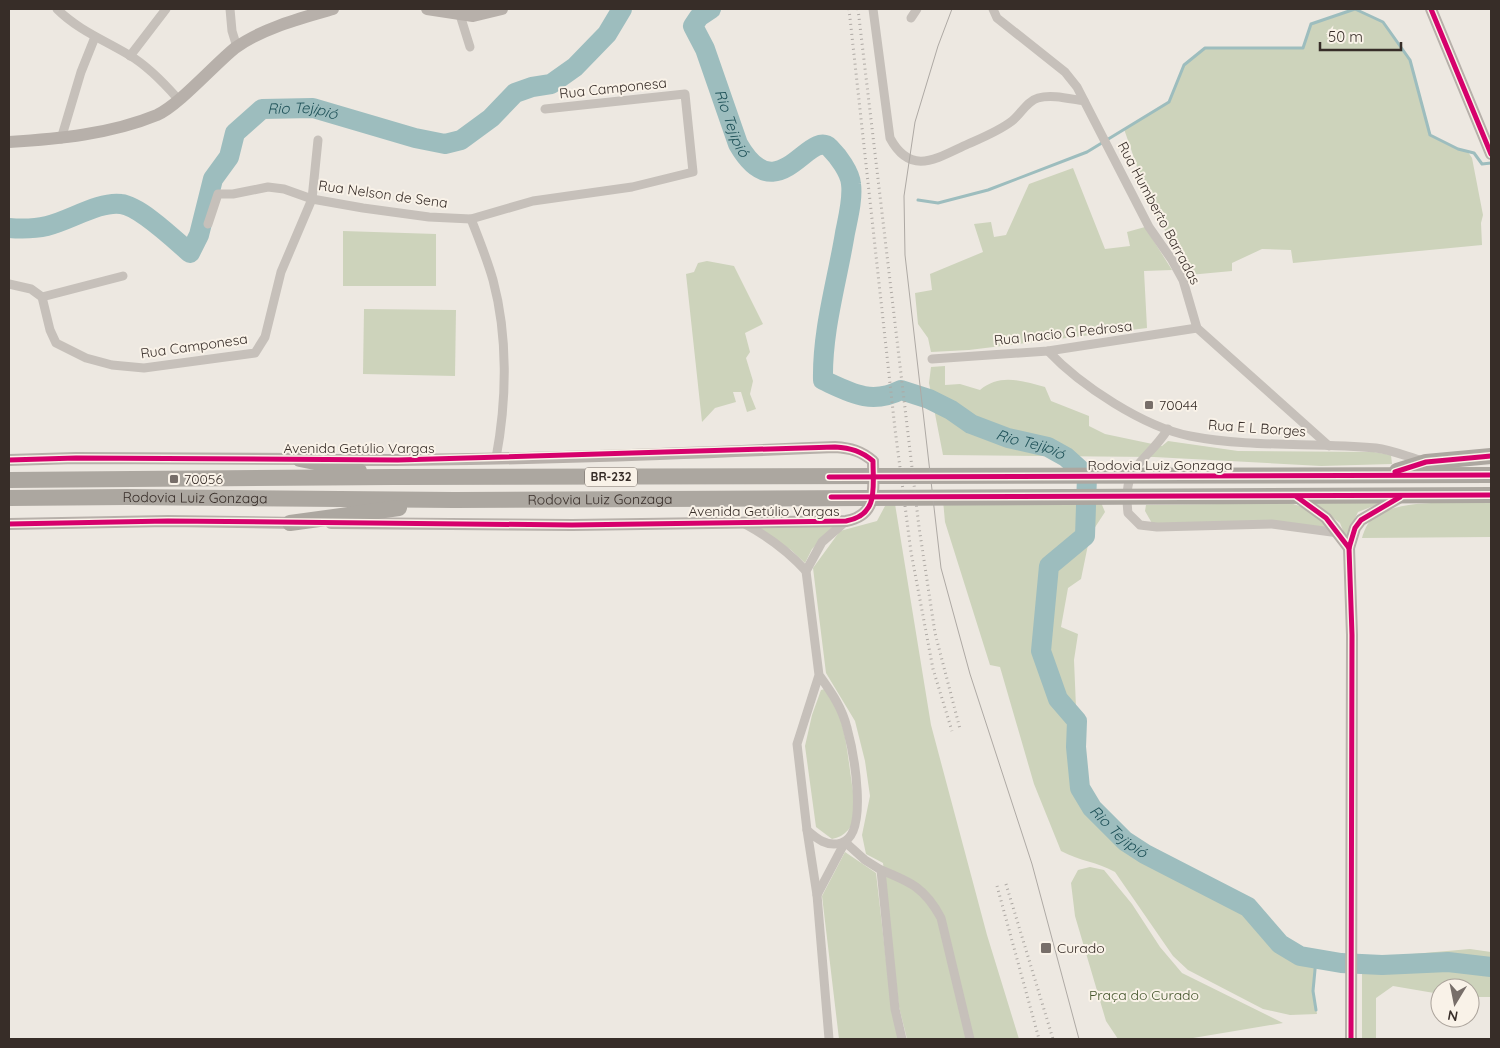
<svg xmlns="http://www.w3.org/2000/svg" width="1500" height="1048" viewBox="0 0 1500 1048" font-family="Quicksand,sans-serif">
	<style>
		.green { fill: #cdd3bb }
		.lines { fill: none; stroke-linecap: round; stroke-linejoin: round }
		.stream { stroke: #9dbdbe; stroke-width: 3 }
		.river { stroke: #9dbdbe; stroke-width: 20 }
		.street { stroke: #c6c0ba; stroke-width: 9 }
		.secondary { stroke: #b7b0aa; stroke-width: 12 }
		.highway { stroke: #aca7a0; stroke-width: 16 }
		.tram { stroke: #aea9a4; stroke-width: 1 }
		.rail { stroke: #aea9a4; stroke-width: 3; stroke-dasharray: 1 4; stroke-linecap: butt }
		.cycleway-casing { stroke: #f9f2e8; stroke-width: 8 }
		.cycleway { stroke: #d6006c; stroke-width: 5 }
		.poi-dot { fill: #776e69; stroke: #f9f2e8; stroke-width: 2 }
		.labels { text-anchor: middle; stroke-width: 4; stroke-linejoin: round; paint-order: stroke }
		.shield { fill: #f9f2e8; stroke: #716862; stroke-width: 1 }
		.shield-label { font-size: 12px; font-weight: bold; fill: #372d28 }
		.street-label { font-size: 14px; fill: #372d28; stroke: #f9f2e8 }
		.poi-label { font-size: 14px; fill: #372d28; stroke: #f9f2e8; text-anchor: start }
		.park-label { font-size: 14px; fill: #44552c; stroke: #f9f2e8 }
		.water-label { font-size: 15px; font-style: italic; fill: #1e5158; stroke: #f9f2e8 }
	</style>
	<rect width="100%" height="100%" fill="#ede8e1"/>
	<g class="green">
		<polygon points="1355,9 1383,22 1410,60 1430,135 1458,149 1468,152 1472,158 1483,215 1481,223 1482,245 1293,263 1291,250 1262,249 1232,263 1232,271 1189,275 1149,201 1124,129 1169,102 1184,65 1205,48 1303,48 1311,24"/>
		<polygon points="1073,168 1105,249 1130,246 1127,232 1145,227 1172,270 1144,271 1147,328 969,350 931,352 928,338 918,324 915,293 932,290 930,274 983,252 974,224 991,222 994,237 1006,235 1029,184"/>
		<polygon points="343,231 436,234 436,286 343,286"/>
		<polygon points="707,261 734,266 763,324 745,333 750,352 746,358 753,381 750,394 756,409 747,412 741,392 733,392 736,402 715,408 702,422 686,274 694,272 698,263"/>
		<polygon points="364,309 456,310 455,376 363,374"/>
		<path d="M945 366V385L960 384 980 390C1000 373 1022 381 1045 387L1051 401 1089 416V426L1105 434 1162 446 1168 441 1238 451 1374 452 1391 455 1392 464 1321 466 1154 457 943 455 929 383 931 367Z"/>
		<path d="M943 500H1100L1105 512 1090 535 1081 579 1068 588 1061 627 1078 634 1074 660 1079 779 1080 788 1092 808 1125 841 1145 854 1248 907 1280 944 1300 956 1316 959 1313 991 1317 1014 1290 1015 1263 1009 1188 970 1173 956 1115 872C1098 862 1079 861 1061 851L1034 784 1000 667 990 665 945 522Z"/>
		<polygon points="1312,502 1384,502 1358,512 1346,538 1340,523"/>
		<polygon points="1290,503 1306,508 1332,529 1272,521 1153,525 1145,511 1146,505"/>
		<path d="M1491 503V537L1362 538C1364 531 1367 523 1373 518 1401 497 1457 504 1491 503Z"/>
		<polygon points="895,504 931,725 987,935 1019,1039 907,1039 899,1007 883,863 866,854 862,835 870,796 865,761 855,721 826,673 813,568 840,531 877,521 885,506"/>
		<polygon points="753,524 838,524 812,549 805,563 791,550"/>
		<path d="M825 689C846 716 847 752 852 785 853 793 857 804 856 812 854 826 845 837 832 839L816 827 805 746 812 715 821 690Z"/>
		<polygon points="845,852 876,873 892,1012 898,1039 839,1039 822,896"/>
		<polygon points="1090,867 1104,870 1132,904 1160,947 1182,973 1283,1023 1187,1039 1118,1039 1106,1021 1075,916 1071,883 1078,870"/>
		<polygon points="1470,949 1491,952 1491,997 1470,997 1470,988 1440,988 1440,994 1393,986 1376,998 1376,1039 1362,1039 1362,971 1356,972 1355,959"/>
	</g>
	<g class="lines">
		<g class="stream">
			<polyline points="918,200 938,203 988,190 1087,152 1169,102 1184,65 1205,48 1303,48 1311,24 1355,9 1383,22 1410,60 1430,135 1458,149 1474,153 1482,164 1491,163"/>
			<polyline points="1316,959 1313,991 1316,1010"/>
		</g>
		<g class="river">
			<path id="s1" d="M711 9 699 17 693 26 705 49 738 144C778 214 809 127 830 148 838 156 850 172 851 184 853 199 848 218 845 233 837 282 822 330 823 380 851 393 871 405 901 390L929 399 951 410 971 424 1008 438 1048 447 1066 457 1087 476 1085 536 1049 566 1041 651 1058 699 1077 721 1076 747 1080 788 1092 808 1125 841 1145 854 1248 907 1280 944 1300 956 1341 963 1382 965 1448 962 1491 967"/>
			<path id="s2" d="M9 228C22 229 34 229 47 226 69 221 99 201 121 204 140 206 175 240 190 253L199 235 213 179 229 157 235 133 262 109 313 108 415 138 445 144 461 140 491 118 515 93 532 87 551 84 575 67 607 34 622 9"/>
		</g>
		<g class="street">
			<path d="M57 9C78 30 104 40 129 55 148 66 164 83 178 99"/>
			<polyline points="230,9 232,31 237,47"/>
			<path d="M873 9 890 138C911 177 937 158 968 144 984 137 999 131 1012 121 1021 114 1027 101 1038 98 1052 94 1070 99 1084 101"/>
			<polyline points="993,9 997,18 1065,72 1077,87 1149,227 1172,260 1183,280 1197,328 1329,446"/>
			<polyline points="460,15 470,47"/>
			<polyline points="911,18 917,9"/>
			<polyline points="130,56 166,9"/>
			<polyline points="61,139 81,72 95,37"/>
			<path d="M471 219C479 239 487 259 493 280 508 336 507 400 496 458"/>
			<polyline points="208,224 218,194 233,194 268,187 284,189 312,199 363,208 429,217 471,219 533,201 632,187 693,172 685,94 545,109"/>
			<polyline points="9,284 31,289 42,297 50,330 56,343 86,358 112,365 144,368 255,353 265,337 281,272 312,199 318,140"/>
			<polyline points="42,297 123,276"/>
			<path d="M1048 351C1081 386 1144 427 1190 436 1251 448 1314 442 1376 448 1392 450 1408 457 1423 461"/>
			<polyline points="932,359 1048,351 1197,328"/>
			<path d="M1168 429C1144 466 1122 463 1128 513L1140 525 1157 527 1272 524 1339 533"/>
			<path d="M745 524C769 537 788 551 806 571"/>
			<path d="M819 675C831 692 842 707 847 728 853 750 870 835 841 843 827 847 817 839 807 830L797 744 819 675 806 571 822 542 846 521"/>
			<polyline points="807,830 817,895 829,1039"/>
			<path d="M881 870C911 882 925 888 941 918L970 1039"/>
			<polyline points="817,895 845,842 865,860 881,870 895,1009 902,1039"/>
		</g>
		<g class="secondary">
			<polyline points="427,9 473,16 502,9"/>
			<polyline points="1431,9 1491,154"/>
			<path d="M9 142C58 139 111 134 157 115 179 105 214 65 235 48 263 28 301 18 333 9"/>
			<polyline points="9,460 76,458 308,459"/>
			<path d="M328 460C497 461 666 454 835 447 851 448 861 451 873 461 873 488 879 515 846 521L572 525 331 523"/>
			<polyline points="1297,497 1326,518 1349,548"/>
			<polyline points="9,524 168,521 299,523"/>
			<polyline points="1351,1039 1352,635 1349,548 1355,528 1361,520 1402,496"/>
		</g>
		<g class="highway">
			<polyline points="300,459 359,471"/>
			<polyline points="1397,471 1426,462 1491,456"/>
			<polyline points="9,480 393,477 1491,475"/>
			<path id="s3" d="M9 498 127 497 454 500 1491 495"/>
			<polyline points="290,523 399,508"/>
		</g>
		<polyline class="tram" points="952,9 938,46 915,122 904,196 905,255 941,568 970,674 1032,864 1079,1039"/>
		<g class="rail">
			<polyline points="849,9 895,429 911,552 933,669 952,731"/>
			<polyline points="858,9 919,527 935,633 960,729"/>
			<polyline points="1006,884 1053,1039"/>
			<polyline points="997,886 1039,1039"/>
		</g>
		<defs>
			<g id="cycleway">
				<polyline points="1431,9 1491,154"/>
				<path d="M9 460 76 458 398 460 835 447C851 448 861 451 873 461 873 488 879 515 846 521L572 525 168 521 9 524"/>
				<polyline points="1395,472 1426,462 1491,456"/>
				<polyline points="829,477 1491,475"/>
				<polyline points="831,497 1491,495"/>
				<polyline points="1297,497 1326,518 1349,548"/>
				<polyline points="1351,1039 1352,635 1349,548 1355,528 1361,520 1400,497"/>
			</g>
		</defs>
		<use href="#cycleway" class="cycleway-casing"/>
		<use href="#cycleway" class="cycleway"/>
	</g>
	<g class="poi-dot">
		<rect x="1144" y="400" width="10" height="10" rx="2.5"/>
		<rect x="169" y="474" width="10" height="10" rx="2.5"/>
		<rect x="1040" y="942" width="12" height="12" rx="2.5"/>
	</g>
	<g class="labels">
		<rect class="shield" x="585" y="467.5" width="52" height="19" rx="4"/>
		<g class="shield-label">
			<text x="611" y="481">BR-232</text>
		</g>
		<g class="street-label">
			<text transform="translate(613 88) rotate(-6)" y="5">Rua Camponesa</text>
			<text transform="translate(383 194) rotate(8)" y="5">Rua Nelson de Sena</text>
			<text transform="translate(1159 213) rotate(62)" y="5">Rua Humberto Barradas</text>
			<text transform="translate(1063 333) rotate(-6)" y="5">Rua Inacio G Pedrosa</text>
			<text transform="translate(194 346) rotate(-8)" y="5">Rua Camponesa</text>
			<text transform="translate(1257 428) rotate(4)" y="5">Rua E L Borges</text>
			<text x="359" y="453">Avenida Getúlio Vargas</text>
			<text x="1160" y="470">Rodovia Luiz Gonzaga</text>
			<text dy="5" stroke="none"><textPath href="#s3" startOffset="186">Rodovia Luiz Gonzaga</textPath></text>
			<text dy="5" stroke="none"><textPath href="#s3" startOffset="591">Rodovia Luiz Gonzaga</textPath></text>
			<text x="764" y="516">Avenida Getúlio Vargas</text>
		</g>
		<g class="poi-label">
			<text x="1159" y="410">70044</text>
			<text x="184" y="484">70056</text>
			<text x="1057" y="953">Curado</text>
		</g>
		<g class="park-label">
			<text x="1144" y="1000">Praça do Curado</text>
		</g>
		<g class="water-label">
			<text dy="5" stroke="none"><textPath href="#s2" startOffset="408">Rio Tejipió</textPath></text>
			<text dy="5" stroke="none"><textPath href="#s1" startOffset="130">Rio Tejipió</textPath></text>
			<text dy="5" stroke="none"><textPath href="#s1" startOffset="729">Rio Tejipió</textPath></text>
			<text dy="5" stroke="none"><textPath href="#s1" startOffset="1194">Rio Tejipió</textPath></text>
		</g>
	</g>
	<rect width="1500" height="1048" fill="none" stroke="#372d28" stroke-width="20"/>
	<g transform="translate(1455 1003) rotate(190)"><circle r="24" fill="#f9f2e8" stroke="#aba39b"/>
	<path d="M0-4L9 19L0 12L-9 19Z" fill="#776e69"/>
	<text y="-8" font-size="14" font-weight="bold" text-anchor="middle" fill="#372d28">N</text>
	</g>
	<path d="M1320 42v8h81v-8" fill="none" stroke="#372d28" stroke-width="2.5"/>
	<text x="1328" y="42" font-size="15" fill="#372d28" stroke="#f9f2e8" stroke-width="4" paint-order="stroke">50 m</text>
</svg>
